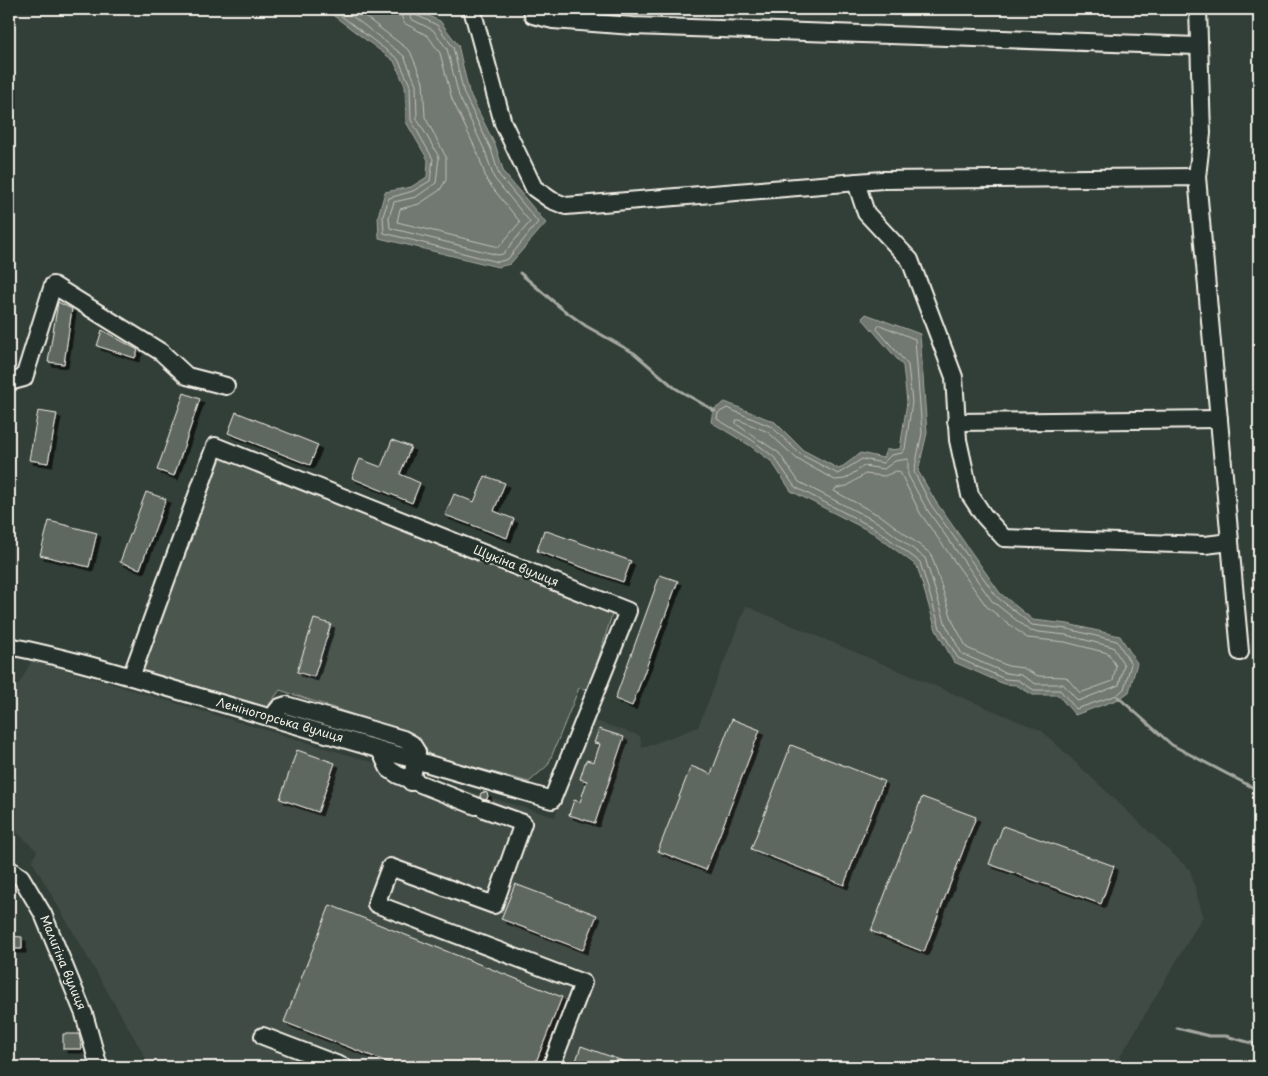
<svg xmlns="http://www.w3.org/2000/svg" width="1268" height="1076" viewBox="0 0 1268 1076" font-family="'Playpen Sans',sans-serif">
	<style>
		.built { fill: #404b44 }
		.green { fill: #4c564f; stroke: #a0a49c }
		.water { fill: #727972; stroke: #a6a9a1 }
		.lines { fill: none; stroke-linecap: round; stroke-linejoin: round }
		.shore { stroke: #c0c1b9; stroke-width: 1 }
		.stream { stroke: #a6a9a1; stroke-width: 3 }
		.building { fill: #5f6861; stroke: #f4f1e8; filter: url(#shadow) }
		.minor-casing { stroke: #f4f1e8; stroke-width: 20 }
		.minor { stroke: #26332d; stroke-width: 16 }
		.labels { text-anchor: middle; stroke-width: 5; stroke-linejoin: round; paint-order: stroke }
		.street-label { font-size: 12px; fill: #f4f1e8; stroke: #26332d }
	</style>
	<defs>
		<filter id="shadow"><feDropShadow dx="4" dy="4" stdDeviation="0" flood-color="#0009"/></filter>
	</defs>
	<rect width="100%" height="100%" fill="#323e38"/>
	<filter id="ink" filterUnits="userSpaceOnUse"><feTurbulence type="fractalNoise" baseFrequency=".02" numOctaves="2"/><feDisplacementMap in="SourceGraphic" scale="10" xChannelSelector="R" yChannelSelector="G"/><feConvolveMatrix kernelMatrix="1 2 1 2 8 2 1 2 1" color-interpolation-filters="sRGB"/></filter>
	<g filter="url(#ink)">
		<polygon class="built" points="746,606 1042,731 1190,870 1203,916 1114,1067 151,1067 32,861 37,851 20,835 9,829 9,702 32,660 555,817 589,719 640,736 642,748 698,727"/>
		<polygon class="green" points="222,455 613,611 589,690 579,688 548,765 529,782 430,755 415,735 280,690 267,707 141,670"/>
		<g class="water">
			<polygon points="321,9 413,9 440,21 458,45 469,92 496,147 504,173 546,223 510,264 498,267 379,238 378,216 385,192 411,187 427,177 428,160 406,122 405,86 394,61 330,13"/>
			<polygon points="866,314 920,334 927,433 918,471 936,502 1000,593 1033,620 1068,624 1120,636 1137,663 1129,692 1119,699 1075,715 1058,695 1033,695 1016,685 1004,684 954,662 936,630 917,566 873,533 791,491 772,462 749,445 711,422 713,410 725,402 775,422 803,450 839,469 861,453 883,458 886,450 900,449 907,402 903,366 862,318"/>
		</g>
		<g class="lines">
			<g class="shore">
				<polyline points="332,9 398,59 410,85 411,120 433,159 430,181 413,191 389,198 383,216 384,233 498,262 508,259 538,222 499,175 491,149 464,94 453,47 437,25 416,15 413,9"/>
				<polyline points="343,9 404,56 416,84 417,119 439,157 436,183 416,197 394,202 389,217 390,228 498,255 503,254 530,222 494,178 485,151 459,96 447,49 433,30 411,19 407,9"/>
				<polyline points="355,9 410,51 423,82 425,117 446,157 446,180 440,190 419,204 400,209 397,222 499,247 520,222 487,181 478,154 452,99 440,53 428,36 404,23 399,9"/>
				<polygon points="880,325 915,339 922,433 914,472 931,505 997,597 1032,625 1067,629 1117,641 1131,664 1124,689 1117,695 1076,709 1060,690 1034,690 1018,680 1005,679 958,658 940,628 920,562 876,529 795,487 775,458 752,440 717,419 718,413 727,408 772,427 800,454 838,474 862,459 883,463 891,455 902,453 905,449 912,402 908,365 877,329"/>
				<polygon points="739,420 768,432 797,459 835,480 845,479 864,466 884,469 895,461 908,459 908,475 926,508 992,601 1030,631 1066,635 1113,647 1124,665 1119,685 1078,701 1063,684 1036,684 1021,675 1006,673 962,654 946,625 925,558 879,523 799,482 779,453 736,424 736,421"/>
				<polygon points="897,471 900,472 920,513 987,607 1027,638 1065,642 1108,653 1116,666 1113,681 1080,693 1066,677 1038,676 1023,668 1008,666 967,648 953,622 931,554 884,518 834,491 836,488 847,486 865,474 884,476"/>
			</g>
			<g class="stream">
				<polyline points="520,273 561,308 586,326 634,353 675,388 715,411"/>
				<polyline points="1118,697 1172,745 1254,788 1259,797"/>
				<polyline points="1177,1028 1209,1036 1226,1036 1255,1044 1259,1043"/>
			</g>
		</g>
		<g class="building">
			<polygon points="58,302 72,309 64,364 48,362"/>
			<polygon points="102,330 138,350 135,358 97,346"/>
			<polygon points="184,393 200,399 174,476 157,470"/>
			<polygon points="38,411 57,414 48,463 29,460"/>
			<polygon points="236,412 318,445 310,465 228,433"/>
			<polygon points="392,440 411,447 400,474 420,483 412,503 352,478 360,459 381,467"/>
			<polygon points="485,476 505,483 494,511 514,519 507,538 445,515 454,494 474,502"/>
			<polygon points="146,492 166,499 140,569 120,562"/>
			<polygon points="49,521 97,533 89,567 40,555"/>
			<polygon points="544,530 631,561 623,582 537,551"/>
			<polygon points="660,575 678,581 632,706 615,699"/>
			<polygon points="314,619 331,624 314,677 297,672"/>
			<polygon points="732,719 760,730 706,870 658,851 691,766 711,774"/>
			<polygon points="599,729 624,737 595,823 569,815 574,800 580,802 587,781 580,779 586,760 594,762 600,744 594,743"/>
			<polygon points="791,745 884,781 844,885 751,849"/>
			<polygon points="297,750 335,763 318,812 280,799"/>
			<circle cx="484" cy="796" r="4"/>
			<polygon points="922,797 976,817 924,952 871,931"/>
			<polygon points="1003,826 1114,866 1101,904 989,864"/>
			<polygon points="515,884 597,915 583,950 501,919"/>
			<polygon points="330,905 562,997 534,1067 400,1067 284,1022"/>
			<polygon points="9,936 22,937 22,949 9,949"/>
			<polygon points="63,1034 79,1034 82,1049 63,1049"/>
			<polygon points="581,1046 637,1066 637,1067 574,1067"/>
		</g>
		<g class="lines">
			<defs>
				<g id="minor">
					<polyline points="472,9 503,123 534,188 551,200 566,206 882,180 1197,177 1240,652"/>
					<polyline points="532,9 533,15 553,20 633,26 1197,46"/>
					<polyline points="1197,177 1202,133 1198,9"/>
					<polyline points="856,182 866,213 910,260 954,377 958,440 970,495 984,516 1004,538 1205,545 1230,542"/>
					<polyline points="9,382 24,378 53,285 161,352 187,376 226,386"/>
					<polyline points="956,422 1219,419"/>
					<path id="s1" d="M9 646C74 659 138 679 203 698 319 731 435 766 552 800L628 611 215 446 131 677"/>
					<polyline points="272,717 280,707 286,705 403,739 412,744 417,752 411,782"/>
					<polyline points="380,750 389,769 398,775 476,806"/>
					<polyline points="484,809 523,823 494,905 390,867 376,904 583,983 551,1067"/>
					<path id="s2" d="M9 869 21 877 43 914 84 1014 99 1067"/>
					<polyline points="263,1036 344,1067"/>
				</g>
			</defs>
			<use href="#minor" class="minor-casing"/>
			<use href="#minor" class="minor"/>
		</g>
	</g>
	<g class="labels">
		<g class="street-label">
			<text transform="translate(516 566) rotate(22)" y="4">Щукіна вулиця</text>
			<text dy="4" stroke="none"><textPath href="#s1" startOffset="281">Леніногорська вулиця</textPath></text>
			<text dy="4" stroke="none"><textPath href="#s2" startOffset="110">Малигіна вулиця</textPath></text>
		</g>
	</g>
	<rect width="1268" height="1076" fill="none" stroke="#26332d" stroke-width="30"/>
	<rect x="15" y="15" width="1238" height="1046" fill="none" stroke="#f4f1e8" stroke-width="2" filter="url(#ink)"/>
</svg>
